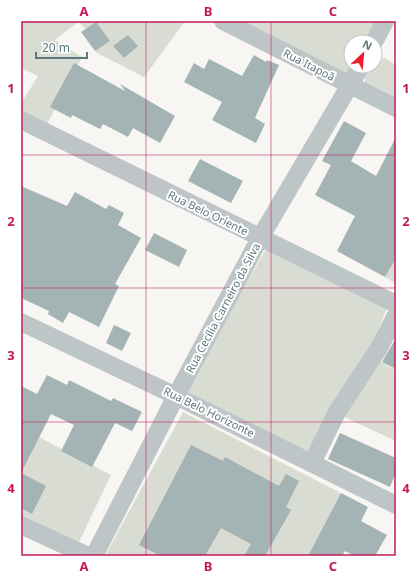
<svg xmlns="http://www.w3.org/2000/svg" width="417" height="577" viewBox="0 0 417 577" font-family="'Noto Sans',sans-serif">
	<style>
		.green { fill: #d9dcd2 }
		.building { fill: #a4b3b4 }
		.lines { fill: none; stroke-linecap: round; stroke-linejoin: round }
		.minor { stroke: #bdc5c6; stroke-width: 18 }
		.grid { fill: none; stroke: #c2185b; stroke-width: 1; stroke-opacity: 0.55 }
		.labels { text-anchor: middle; stroke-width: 4; stroke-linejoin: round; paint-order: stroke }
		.street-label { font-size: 11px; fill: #5c777b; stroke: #fff }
		.neatline { fill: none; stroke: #c2185b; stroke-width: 1.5 }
		.grid-label { font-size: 13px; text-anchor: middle; font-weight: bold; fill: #c2185b }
	</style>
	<rect width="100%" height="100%" fill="#f7f6f3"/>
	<g class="green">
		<polygon points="21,21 185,21 144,77 97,53 85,36 89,32 78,22 55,40 82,57 47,124 21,112 21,104 38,76 21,68"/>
		<polygon points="235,21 377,21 366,42 351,42 351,66 347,78"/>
		<polygon points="384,58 396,65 396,103 365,88 365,74"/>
		<polygon points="266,249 387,308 371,347 308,454 185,390"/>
		<polygon points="396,256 396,284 385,277"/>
		<polygon points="379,361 396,370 396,441 342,416"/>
		<polygon points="183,412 341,493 308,556 110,556 106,554"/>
		<polygon points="39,437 111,475 79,542 21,515 21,466"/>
	</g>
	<g class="building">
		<polygon points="96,22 110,41 95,51 81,32"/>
		<polygon points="128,35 138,46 124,58 113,46"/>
		<polygon points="254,55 266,62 267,60 279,65 255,118 265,124 256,143 212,120 222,102 184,82 194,63 204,69 209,59 242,76"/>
		<polygon points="74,63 125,91 120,84 175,116 160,143 133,128 128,137 103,124 100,129 72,115 71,118 50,107"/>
		<polygon points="344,121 366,133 351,161 376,176 396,137 396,258 385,277 337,251 355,216 315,195 331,165 322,161"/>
		<polygon points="200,159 243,181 231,203 188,181"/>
		<polygon points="21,186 67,206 75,192 106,209 109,205 124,213 118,225 141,238 115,284 119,286 99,327 69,312 63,323 48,314 49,311 21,298"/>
		<polygon points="154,233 187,250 179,267 145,250"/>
		<polygon points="114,325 131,333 122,351 106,343"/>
		<polygon points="396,338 396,369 382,362"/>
		<polygon points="47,375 67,385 69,380 111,401 113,398 142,412 132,431 115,423 92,467 61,451 74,425 51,414 21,473 21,386 37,394"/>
		<polygon points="340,433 396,458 396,472 390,487 328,459"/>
		<polygon points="191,445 223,461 225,457 279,486 286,474 299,481 286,507 291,510 265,556 244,556 251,544 221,528 205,556 161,556 139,545"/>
		<polygon points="21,473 46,486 32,514 21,508"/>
		<polygon points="341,493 368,507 361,521 387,535 375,556 354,556 345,551 342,556 308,556"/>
	</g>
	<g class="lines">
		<g class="minor">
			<polyline points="223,21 396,108"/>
			<polyline points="374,42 385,21"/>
			<polyline points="21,120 396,304"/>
			<polyline points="21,322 176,396 396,505"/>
			<polyline points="312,463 337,412 379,348 396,315"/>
			<polyline points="21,525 88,556"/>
			<polyline points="94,556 176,396 260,238 361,66"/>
		</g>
	</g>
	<path class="grid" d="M146 21V556M271 21V556M21 155H396M21 288H396M21 422H396"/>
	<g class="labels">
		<g class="street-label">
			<text transform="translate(309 65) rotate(27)" y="4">Rua Itapoã</text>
			<text transform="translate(208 213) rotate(26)" y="4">Rua Belo Oriente</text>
			<text transform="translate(223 308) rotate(-62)" y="4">Rua Cecília Carneiro da Silva</text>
			<text transform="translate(209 412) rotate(26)" y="4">Rua Belo Horizonte</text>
		</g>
	</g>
	<rect width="417" height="577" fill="none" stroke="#ffffff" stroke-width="44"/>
	<g transform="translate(363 54) rotate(26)"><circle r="19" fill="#ffffff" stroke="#bec9ca"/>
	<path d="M0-3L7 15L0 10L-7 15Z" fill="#ef1c2d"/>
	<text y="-6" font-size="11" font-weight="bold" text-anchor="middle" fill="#5c777b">N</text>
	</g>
	<path d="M36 52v6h51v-6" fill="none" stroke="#5c777b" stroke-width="2"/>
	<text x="42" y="52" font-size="12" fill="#5c777b" stroke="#ffffff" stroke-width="3" paint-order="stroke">20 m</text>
	<rect x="22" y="22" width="373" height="533" class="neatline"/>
	<g class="grid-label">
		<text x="84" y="16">A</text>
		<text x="208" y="16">B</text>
		<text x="333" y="16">C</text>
		<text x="11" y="93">1</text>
		<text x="406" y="93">1</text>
		<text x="11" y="226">2</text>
		<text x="406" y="226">2</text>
		<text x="11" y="360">3</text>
		<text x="406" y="360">3</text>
		<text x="11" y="493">4</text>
		<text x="406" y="493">4</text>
		<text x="84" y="571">A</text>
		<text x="208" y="571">B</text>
		<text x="333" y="571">C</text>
	</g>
</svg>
